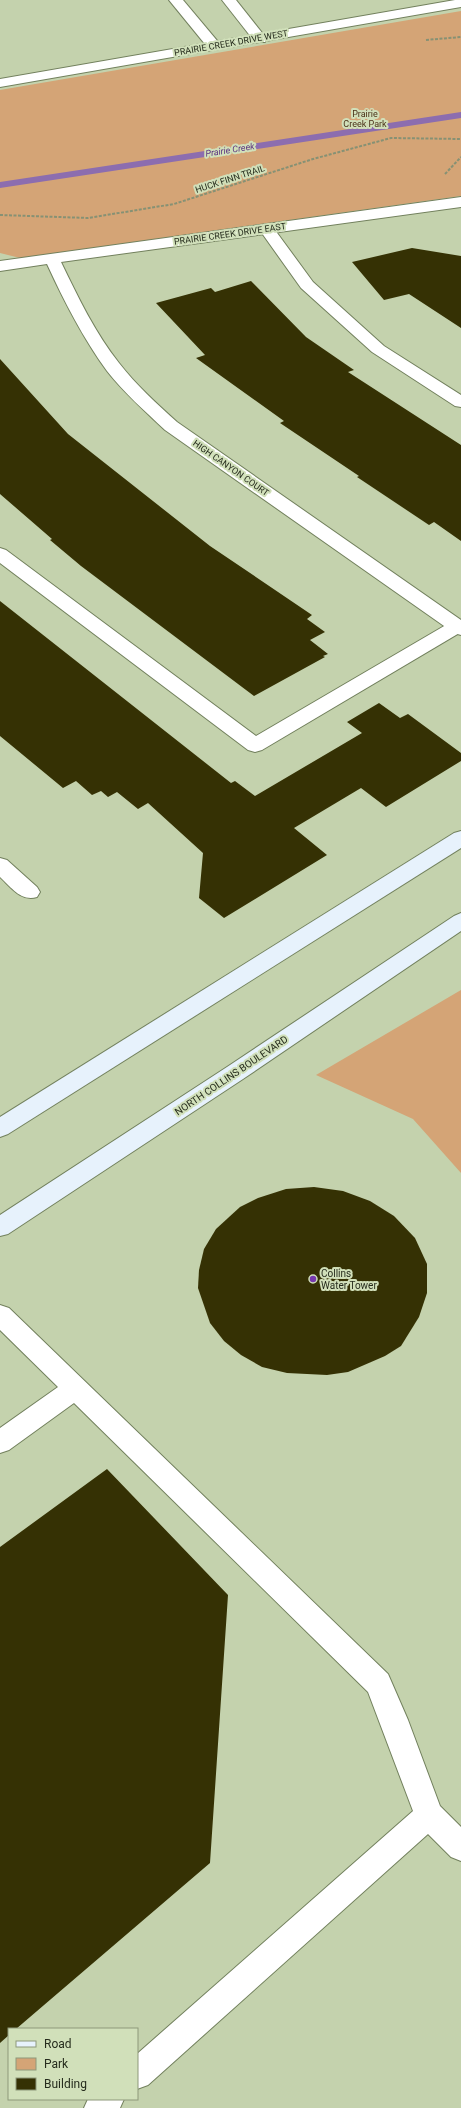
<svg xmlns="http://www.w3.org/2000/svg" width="461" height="2108" viewBox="0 0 461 2108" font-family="Roboto,sans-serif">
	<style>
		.green { fill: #d4a476 }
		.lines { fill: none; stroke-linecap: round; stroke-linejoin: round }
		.stream { fill: #8c6daf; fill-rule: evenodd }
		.building { fill: #353104 }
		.service-casing { stroke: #72805d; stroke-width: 2 }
		.minor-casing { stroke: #72805d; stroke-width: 2 }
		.tertiary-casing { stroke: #72805d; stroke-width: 2 }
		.secondary-casing { stroke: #72805d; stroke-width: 2 }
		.path { stroke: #869174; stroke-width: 2; stroke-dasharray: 3 1.5; stroke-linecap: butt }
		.service { fill: #fff; fill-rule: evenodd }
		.minor { fill: #fff; fill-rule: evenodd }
		.tertiary { fill: #fff; fill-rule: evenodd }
		.secondary { fill: #e7f2fc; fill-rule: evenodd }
		.poi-dot { fill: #7739ae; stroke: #d1e0ba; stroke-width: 1.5 }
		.labels { text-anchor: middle; stroke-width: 4; stroke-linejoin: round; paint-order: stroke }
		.far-street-label { font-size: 9px; fill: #262c1d; stroke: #d1e0ba }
		.far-park-label { font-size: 9px; fill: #4b3219; stroke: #d1e0ba }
		.far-water-label { font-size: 9px; font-style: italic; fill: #592f7f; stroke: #d1e0ba }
		.street-label { font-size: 10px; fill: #262c1d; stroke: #d1e0ba }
		.poi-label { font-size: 10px; fill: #262c1d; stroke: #d1e0ba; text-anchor: start }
	</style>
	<rect width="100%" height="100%" fill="#c4d2ad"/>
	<g class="green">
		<polygon points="461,11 461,196 20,258 0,253 0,90"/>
		<polygon points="461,990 461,1173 413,1119 316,1075"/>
	</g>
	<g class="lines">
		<polygon class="stream" points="461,112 461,118 0,188 0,182"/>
	</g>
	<g class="building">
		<polygon points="412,248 461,256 461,328 409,294 384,300 352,262"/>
		<polygon points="251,281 306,337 354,370 348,372 461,445 461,541 434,522 429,525 357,477 359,476 280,423 284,421 196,358 205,355 156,303 211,288 215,292"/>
		<polygon points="0,359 68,434 210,546 312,615 307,619 325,632 310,640 328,654 323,656 325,657 254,696 81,566 50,540 52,539 0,494"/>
		<polygon points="0,601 231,783 235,781 255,796 362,733 347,722 379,703 400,718 408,714 461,753 461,761 386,807 361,788 294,828 327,855 224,918 199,898 203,853 148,803 138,809 117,792 108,797 101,791 92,795 76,781 63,788 0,736"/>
		<polygon points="314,1187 343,1191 370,1201 394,1216 415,1238 427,1264 427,1293 419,1317 401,1346 385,1356 348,1372 327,1375 287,1373 262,1367 241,1355 224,1341 210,1323 198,1288 199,1270 204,1249 216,1229 240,1207 258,1198 286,1189"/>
		<polygon points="107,1469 228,1595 210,1863 16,2029 9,2029 9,2035 0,2043 0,1547"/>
	</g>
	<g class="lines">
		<defs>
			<g id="service">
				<polygon points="267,224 272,226 313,282 384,346 461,395 461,407 455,406 372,352 301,288 259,229 262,226"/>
				<polygon points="0,548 6,550 256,736 451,622 461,621 461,632 262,750 255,752 248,750 0,563"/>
				<polygon points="0,1305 9,1308 388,1674 408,1720 440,1806 461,1827 461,1861 451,1857 428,1834 148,2085 137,2089 137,2054 413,1811 368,1692 74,1403 9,1450 0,1453 0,1428 58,1387 0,1330"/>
				<polygon points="88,2099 124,2099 120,2108 84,2108"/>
			</g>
			<g id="minor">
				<polygon points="169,0 183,0 219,43 221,46 219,49 209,49"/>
				<polygon points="222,0 236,0 267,39 265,42 255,42"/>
				<path d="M461 197V207L61 262C78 297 95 333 119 363 136 385 157 404 177 422L461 620V635L454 633 165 430C145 411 124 393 107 371 83 338 64 301 47 264L0 271V261Z"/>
				<path d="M0 858 7 860 37 887 40 892 37 897C21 902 11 887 0 877Z"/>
			</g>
			<polygon id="tertiary" points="455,0 461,0 461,7 0,87 0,79"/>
			<g id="secondary">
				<polygon points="461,831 461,848 8,1134 0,1137 0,1117 454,833"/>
				<polygon points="461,913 461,931 243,1079 8,1234 0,1236 0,1215 227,1067 454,916"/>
			</g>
		</defs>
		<use href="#service" class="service-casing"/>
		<use href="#minor" class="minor-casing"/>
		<use href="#tertiary" class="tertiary-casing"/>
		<use href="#secondary" class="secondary-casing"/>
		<g class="path">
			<polyline points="426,40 461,37"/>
			<polyline points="445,174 461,157"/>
			<polyline points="0,215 88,218 174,204 313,159 391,138 461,139"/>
		</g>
		<use href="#service" class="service"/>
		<use href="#minor" class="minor"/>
		<use href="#tertiary" class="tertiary"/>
		<use href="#secondary" class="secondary"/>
	</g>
	<circle class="poi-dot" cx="313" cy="1279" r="4"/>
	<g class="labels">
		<g class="far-street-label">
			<text transform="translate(231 43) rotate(-10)" y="3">PRAIRIE CREEK DRIVE WEST</text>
			<text transform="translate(230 179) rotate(-18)" y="3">HUCK FINN TRAIL</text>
			<text transform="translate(230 234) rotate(-8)" y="3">PRAIRIE CREEK DRIVE EAST</text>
			<text transform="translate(231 468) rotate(35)" y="3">HIGH CANYON COURT</text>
		</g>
		<g class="far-park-label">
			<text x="365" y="117">Prairie<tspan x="365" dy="10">Creek Park</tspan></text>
		</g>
		<g class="far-water-label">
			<text transform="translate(230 150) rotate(-9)" y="3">Prairie Creek</text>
		</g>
		<g class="street-label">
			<text transform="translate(231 1075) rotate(-34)" y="4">NORTH COLLINS BOULEVARD</text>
		</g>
		<g class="poi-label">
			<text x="321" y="1277">Collins<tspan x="321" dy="12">Water Tower</tspan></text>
		</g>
	</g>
	<rect x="8" y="2028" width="130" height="72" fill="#d1e0ba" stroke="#8d987b"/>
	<rect x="16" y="2041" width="20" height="6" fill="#e7f2fc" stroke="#8d987b"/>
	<text x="44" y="2048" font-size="12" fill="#262c1d">Road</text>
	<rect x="16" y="2058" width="20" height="12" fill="#d4a476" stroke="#8d987b"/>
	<text x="44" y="2068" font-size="12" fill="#262c1d">Park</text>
	<rect x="16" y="2078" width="20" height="12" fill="#353104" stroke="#8d987b"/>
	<text x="44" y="2088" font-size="12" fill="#262c1d">Building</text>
</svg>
